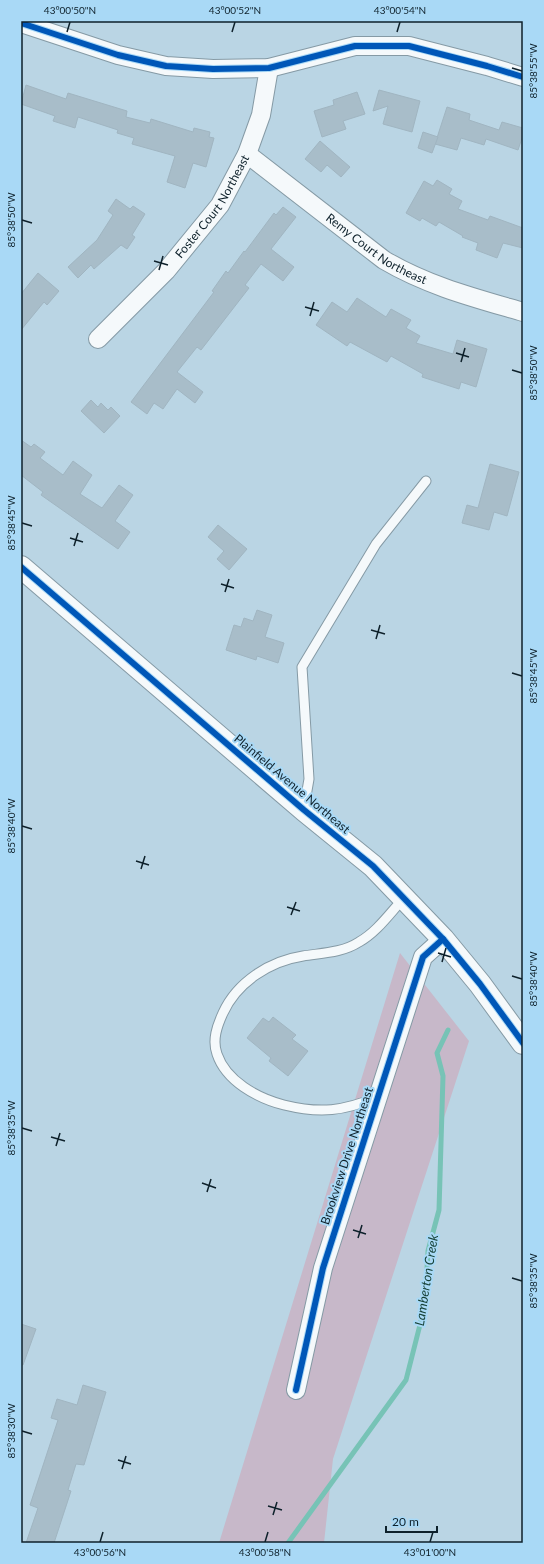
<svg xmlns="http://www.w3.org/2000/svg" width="544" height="1564" viewBox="0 0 544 1564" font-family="Lato,sans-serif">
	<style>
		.green { fill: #c7b8c9 }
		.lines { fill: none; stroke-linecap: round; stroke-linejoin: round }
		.stream { stroke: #77c3b6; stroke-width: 5 }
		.building { fill: #a8bdc9; stroke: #a0b5c1 }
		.service-casing { stroke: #859aa5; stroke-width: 11 }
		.minor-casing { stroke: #859aa5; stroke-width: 20 }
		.primary-casing { stroke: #859aa5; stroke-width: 24 }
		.service { stroke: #f5f9fb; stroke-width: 9 }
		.minor { stroke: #f5f9fb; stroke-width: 18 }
		.primary { stroke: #f5f9fb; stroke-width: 22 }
		.cycleway-casing { stroke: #a9d9f6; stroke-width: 8 }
		.cycleway { stroke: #0057b8; stroke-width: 6 }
		.ticks { fill: none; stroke: #0e212b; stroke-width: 1.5 }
		.labels { text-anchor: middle; stroke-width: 4; stroke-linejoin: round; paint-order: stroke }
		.street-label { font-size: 12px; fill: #0e212b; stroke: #a9d9f6 }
		.water-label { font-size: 13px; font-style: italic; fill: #174238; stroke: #a9d9f6 }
		.neatline { fill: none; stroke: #0e212b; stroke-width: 1.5 }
		.ticks-label { font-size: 10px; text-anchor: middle; fill: #0e212b }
	</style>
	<rect width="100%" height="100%" fill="#bad5e4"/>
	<polygon class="green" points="400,953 469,1041 333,1459 324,1543 219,1543"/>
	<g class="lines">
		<polyline class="stream" points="288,1543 406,1380 425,1305 428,1251 439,1210 443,1076 437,1053 448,1030"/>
	</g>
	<g class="building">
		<polygon points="26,85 66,99 68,93 127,111 126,117 150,123 151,119 193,132 194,128 210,132 209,137 214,138 206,167 193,163 185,188 167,182 175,156 132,144 134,138 117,133 118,130 78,117 75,128 53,121 55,116 21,104"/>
		<polygon points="379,90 420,101 412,132 383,124 388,106 373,111"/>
		<polygon points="357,92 365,114 343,121 346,129 322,137 314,111 334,105 333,100"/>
		<polygon points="447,107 470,114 469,120 499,130 502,122 523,128 523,135 518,150 486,139 484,145 461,138 457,150 435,144"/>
		<polygon points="423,132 438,137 432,153 418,148"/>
		<polygon points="320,141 350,167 341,177 327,165 321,172 305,159"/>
		<polygon points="437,180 452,189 449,194 462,201 458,209 488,220 490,216 523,228 523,248 503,243 497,258 476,250 478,243 462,237 463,236 439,222 436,226 422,218 420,221 406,213 424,181 433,186"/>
		<polygon points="116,199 130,209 133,206 145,214 132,235 135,237 127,249 121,245 94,269 91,265 78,278 68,267 97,240 113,215 108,211"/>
		<polygon points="283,207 296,217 271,249 294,267 283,281 261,264 245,285 249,288 201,350 197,347 177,372 203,392 195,403 177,389 163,409 154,403 147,414 131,402 214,292 212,291 226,271 228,273 244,251 245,252 274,213 276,215"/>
		<polygon points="38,273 59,291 47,305 44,302 21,330 21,294"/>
		<polygon points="357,298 386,317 391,309 411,320 406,328 420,336 416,343 453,354 457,340 487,349 476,387 461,382 459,389 422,377 423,374 391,356 387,362 350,342 347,346 316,325 332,302 347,312"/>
		<polygon points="91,400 98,407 101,403 108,410 111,407 120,416 104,433 81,411"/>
		<polygon points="21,440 31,447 34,444 45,452 40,458 63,475 73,461 92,475 80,494 102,508 119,485 133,495 115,521 130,532 118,549 41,495 43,492 21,475"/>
		<polygon points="490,464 519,472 507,516 494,512 489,530 462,523 467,505 478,508"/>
		<polygon points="218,525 247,549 229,570 217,559 224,551 208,537"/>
		<polygon points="257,610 272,615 265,637 284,643 278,663 257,656 256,660 226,650 234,625 241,627 244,618 253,621"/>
		<polygon points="273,1017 296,1035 292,1039 308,1051 288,1076 269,1061 271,1058 247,1038 263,1018 269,1022"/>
		<polygon points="21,1324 36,1329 23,1365 21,1365"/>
		<polygon points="83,1385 106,1392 84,1465 76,1464 68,1490 71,1491 54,1543 26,1543 38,1508 30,1505 58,1420 51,1418 57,1399 77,1405"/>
	</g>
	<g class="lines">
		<defs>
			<g id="service">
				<polyline points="304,808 309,779 302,667 376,544 426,481"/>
				<path d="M378 1097C343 1111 321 1114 284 1105 257 1098 226 1081 217 1054 212 1040 217 1026 223 1013 237 982 270 961 303 956 322 953 342 953 359 942 377 932 390 913 404 898"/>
			</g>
			<g id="minor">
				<polyline points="21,23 118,55 166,66 213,69 269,68 355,46 409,46 487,66 523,77"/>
				<path id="s1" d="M247 154 384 260C428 286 475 298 523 312"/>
				<path id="s2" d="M98 339 166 271 220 205 247 154 261 115 269 68"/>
				<polyline points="296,1390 323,1268 423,957 443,939"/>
			</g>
			<polyline id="primary" points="21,567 304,810 373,866 443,939 480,984 523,1043"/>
		</defs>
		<use href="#service" class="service-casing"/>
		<use href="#minor" class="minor-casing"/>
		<use href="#primary" class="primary-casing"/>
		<use href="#service" class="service"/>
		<use href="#minor" class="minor"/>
		<use href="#primary" class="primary"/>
		<defs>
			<g id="cycleway">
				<polyline points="21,23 118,55 166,66 213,69 269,68 355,46 409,46 487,66 523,77"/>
				<polyline points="21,567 304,810 373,866 443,939 480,984 523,1043"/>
				<polyline points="296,1390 323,1268 423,957 443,939"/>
			</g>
		</defs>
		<use href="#cycleway" class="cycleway-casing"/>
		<use href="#cycleway" class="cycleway"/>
	</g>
	<path class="ticks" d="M67 32 70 22M232 32 235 22M397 32 400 22M512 68 522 71M22 220 32 223M154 261 168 265M159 270 163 256M305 307 319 311M310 316 314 302M456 353 469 357M461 362 465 348M512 370 522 373M22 523 32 526M70 538 83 542M74 546 78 533M221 584 234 588M225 592 229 579M371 630 385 634M376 639 380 625M512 673 522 676M22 826 32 829M136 861 149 865M141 869 145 856M287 907 300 911M291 915 296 902M438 953 451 957M442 962 446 948M512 976 522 979M22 1128 32 1131M51 1137 65 1141M56 1146 60 1133M202 1183 216 1188M207 1192 211 1179M353 1230 366 1234M358 1238 362 1225M512 1278 522 1281M22 1431 32 1434M118 1460 131 1464M122 1469 126 1456M268 1506 282 1510M273 1515 277 1502M100 1542 103 1532M265 1542 268 1532M430 1542 433 1532"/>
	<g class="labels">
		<g class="street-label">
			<text dy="4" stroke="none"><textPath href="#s2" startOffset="176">Foster Court Northeast</textPath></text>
			<text dy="4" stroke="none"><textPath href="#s1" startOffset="161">Remy Court Northeast</textPath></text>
			<text transform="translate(292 784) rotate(40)" y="4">Plainfield Avenue Northeast</text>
			<text transform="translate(347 1156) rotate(-72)" y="4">Brookview Drive Northeast</text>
		</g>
		<g class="water-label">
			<text transform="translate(426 1280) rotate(-81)" y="5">Lamberton Creek</text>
		</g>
	</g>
	<rect width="544" height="1564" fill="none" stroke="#a9d9f6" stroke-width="44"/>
	<path d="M386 1526v6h51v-6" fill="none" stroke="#0e212b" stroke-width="2"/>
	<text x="392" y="1526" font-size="12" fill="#0e212b" stroke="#a9d9f6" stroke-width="3" paint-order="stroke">20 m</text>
	<rect x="22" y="22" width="500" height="1520" class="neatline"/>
	<g class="ticks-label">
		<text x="70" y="14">43°00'50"N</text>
		<text x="235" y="14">43°00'52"N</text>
		<text x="400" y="14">43°00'54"N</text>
		<text transform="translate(533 71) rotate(-90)" y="4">85°38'55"W</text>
		<text transform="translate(11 220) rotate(-90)" y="4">85°38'50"W</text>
		<text transform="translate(533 373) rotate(-90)" y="4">85°38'50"W</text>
		<text transform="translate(11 523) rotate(-90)" y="4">85°38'45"W</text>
		<text transform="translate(533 676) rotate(-90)" y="4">85°38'45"W</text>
		<text transform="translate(11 826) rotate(-90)" y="4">85°38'40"W</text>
		<text transform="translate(533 979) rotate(-90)" y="4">85°38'40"W</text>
		<text transform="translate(11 1128) rotate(-90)" y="4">85°38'35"W</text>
		<text transform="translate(533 1281) rotate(-90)" y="4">85°38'35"W</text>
		<text transform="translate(11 1431) rotate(-90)" y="4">85°38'30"W</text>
		<text x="100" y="1556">43°00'56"N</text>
		<text x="265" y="1556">43°00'58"N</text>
		<text x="430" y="1556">43°01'00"N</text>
	</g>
</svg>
